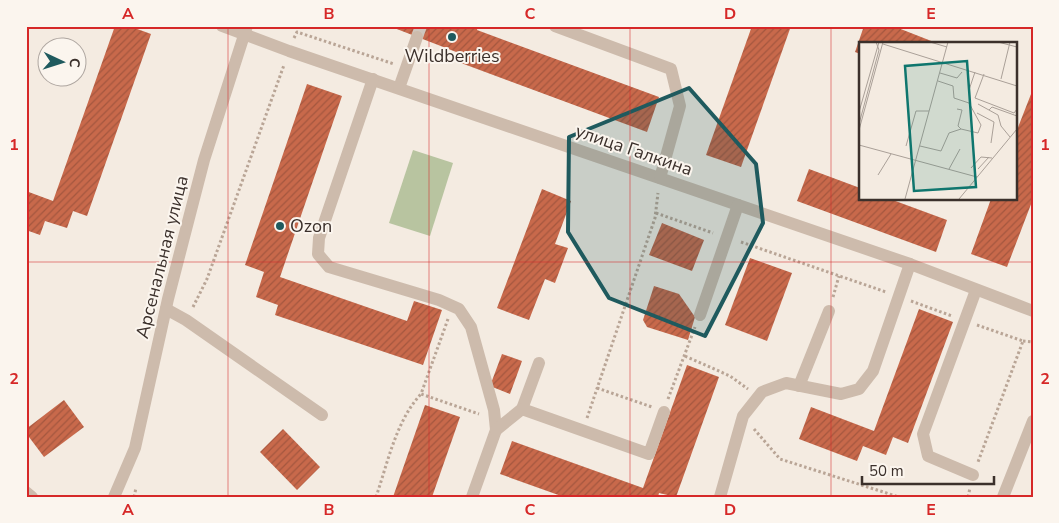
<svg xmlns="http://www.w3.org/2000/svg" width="1059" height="523" viewBox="0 0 1059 523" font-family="'Nunito Sans',sans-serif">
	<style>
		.park { fill: #b8c4a0 }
		.building { fill: url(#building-hatch) }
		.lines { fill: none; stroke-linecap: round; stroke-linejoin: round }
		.minor-tunnel { stroke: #cfc6bd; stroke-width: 12; stroke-dasharray: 12 6; stroke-linecap: butt }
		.path { stroke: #b9a596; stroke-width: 3; stroke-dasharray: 2.5 2.5; stroke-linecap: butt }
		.minor { stroke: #cdbbac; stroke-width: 12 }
		.marked { fill: #1f5a5e; fill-opacity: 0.2; stroke: #1f5a5e; stroke-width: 4; stroke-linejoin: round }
		.grid { fill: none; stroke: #d62828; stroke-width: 1; stroke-opacity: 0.55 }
		.poi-dot { fill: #1f5a5e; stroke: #fbf5ee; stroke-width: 2 }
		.labels { text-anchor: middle; stroke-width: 4; stroke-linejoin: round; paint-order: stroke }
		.poi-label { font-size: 18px; fill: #3b302b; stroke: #fbf5ee }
		.street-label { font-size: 18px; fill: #3b302b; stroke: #fbf5ee }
		.inset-road { fill: none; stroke: #aaa098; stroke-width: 1 }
		.view { fill: #0f766e; fill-opacity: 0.15; stroke: #0f766e; stroke-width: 2.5 }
		.inset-edge { fill: none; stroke: #3b302b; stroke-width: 2.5 }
		.neatline { fill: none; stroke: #d62828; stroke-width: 2 }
		.grid-label { font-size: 16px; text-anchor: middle; font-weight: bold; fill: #d62828 }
	</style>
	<defs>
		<pattern id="building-hatch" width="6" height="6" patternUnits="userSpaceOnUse" patternTransform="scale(1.25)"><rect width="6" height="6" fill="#c8694b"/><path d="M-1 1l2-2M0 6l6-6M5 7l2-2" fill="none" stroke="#a4573f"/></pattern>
	</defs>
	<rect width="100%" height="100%" fill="#f4ebe1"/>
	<polygon class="park" points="413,150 453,163 430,236 389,223"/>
	<g class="building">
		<polygon points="115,26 129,26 151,34 87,216 73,211 67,228 45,221 40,235 26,230 26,191 53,201"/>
		<polygon points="389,26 478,26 477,30 659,97 647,132 461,63 464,55"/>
		<polygon points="752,26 791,26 741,167 706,155"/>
		<polygon points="864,26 893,26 939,44 860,44 860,54 855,52"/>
		<polygon points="307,84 342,96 280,277 407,321 414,301 442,310 423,365 275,315 278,305 256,297 264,272 245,265"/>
		<polygon points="1033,89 1033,199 1007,267 971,254 991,199 1015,199 1015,135"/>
		<polygon points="809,169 860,188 860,199 890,199 947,220 936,252 797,201"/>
		<polygon points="542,189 571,201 555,244 568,248 555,283 545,279 529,320 497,308"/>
		<polygon points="662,223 704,240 692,271 649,255"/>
		<polygon points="750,258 792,273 767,341 725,325"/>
		<polygon points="654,286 679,294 695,317 688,340 647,327 643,320"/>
		<polygon points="919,309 953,322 908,443 893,437 886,455 863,446 857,461 799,439 811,407 874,431"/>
		<polygon points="502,354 522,361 510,394 490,386"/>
		<polygon points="687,365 719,377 676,497 659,493 658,497 564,497 500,474 512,441 643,488"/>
		<polygon points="64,400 84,427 44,457 26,433 26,429"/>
		<polygon points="425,405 460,417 432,497 393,497"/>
		<polygon points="283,429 320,467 297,490 260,452"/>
	</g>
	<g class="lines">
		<polyline class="minor-tunnel" points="417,37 421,26"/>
		<g class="path">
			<polyline points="294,38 297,32 394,64"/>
			<polyline points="656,213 713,233"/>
			<polyline points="741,242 886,292"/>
			<polyline points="833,297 839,276"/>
			<polyline points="911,301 952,316"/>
			<polyline points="193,307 207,279 284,65"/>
			<polyline points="448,319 421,394 479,414"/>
			<polyline points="977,325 1023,341 978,462"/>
			<polyline points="1023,341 1033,342"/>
			<polyline points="685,356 730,376 748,389"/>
			<polyline points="597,388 652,407"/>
			<polyline points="668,399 695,327"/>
			<polyline points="587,418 655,218 658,193"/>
			<polyline points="754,429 780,459 899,497"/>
			<polyline points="134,497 136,488"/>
			<path d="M376 497C388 462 396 421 421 394"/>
			<polyline points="968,497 970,488"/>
		</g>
		<g class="minor">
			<polyline points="222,26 289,51 910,264 1033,311"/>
			<polyline points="555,26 671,69 680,106 660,178"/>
			<polyline points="373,79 319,238 318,254 329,267 439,300 459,309 471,327 494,410 496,430 472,497"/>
			<polyline points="399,88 417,37"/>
			<polyline points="166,309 186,320 322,415"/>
			<polyline points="700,315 738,205"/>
			<polyline points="799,386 829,311"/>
			<polyline points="522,409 539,363"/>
			<polyline points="496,430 522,409 649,454 664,412"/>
			<polyline points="973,475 928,456 923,434 976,290"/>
			<polyline points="26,492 32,497"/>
			<polyline points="114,497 135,448 168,299 204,160 247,26"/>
			<polyline points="720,497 743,416 762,392 786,383 841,394 859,389 873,371 910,264"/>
			<polyline points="1003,497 1033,421"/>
		</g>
	</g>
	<path class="marked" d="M689 88 756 164 763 223 705 336 609 298 568 232 569 137Z"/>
	<path class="grid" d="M228 26V497M429 26V497M630 26V497M831 26V497M26 262H1033"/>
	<g class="poi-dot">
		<circle cx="452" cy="37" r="5"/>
		<circle cx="280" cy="226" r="5"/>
	</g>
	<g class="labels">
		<g class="poi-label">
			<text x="452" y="62">Wildberries</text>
			<text x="290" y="232" text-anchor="start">Ozon</text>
		</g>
		<g class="street-label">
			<text transform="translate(634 150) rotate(19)" y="6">улица Галкина</text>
			<text transform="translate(162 257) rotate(-76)" y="6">Арсенальная улица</text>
		</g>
	</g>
	<g transform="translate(859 42)">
		<rect width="158" height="158" fill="#f4ebe1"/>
		<path class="inset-road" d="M71 0 88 5M139 0 158 5M24 2 158 44M81 31 98 36 103 30M125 32 116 56 155 71 158 67M142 37 151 0M110 48 116 30M119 62 139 73 142 84 151 95M98 67 103 68 99 84 102 87M130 68 133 65 158 74M0 70 20 0M118 71 135 80 132 101M0 82 20 8 17 0M0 88 24 0M0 103 118 135M47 104 57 69H70M61 104 82 109 90 91 102 87 119 91 122 83 110 61 95 56 94 44 79 39M112 126 122 115 133 116M90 127 101 107M119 127 130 115M19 133 32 112M46 157 89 0M100 157 158 87"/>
		<path class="view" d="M108 19 117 145 55 149 46 24Z"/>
		<rect width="158" height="158" class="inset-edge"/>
	</g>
	<rect width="1059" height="523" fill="none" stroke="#fbf5ee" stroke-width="55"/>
	<g transform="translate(62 62) rotate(94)"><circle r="24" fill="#fbf5ee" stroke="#aea6a0"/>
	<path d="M0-4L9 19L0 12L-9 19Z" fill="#1f5a5e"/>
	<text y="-8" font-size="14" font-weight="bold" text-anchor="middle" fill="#3b302b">С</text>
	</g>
	<path d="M862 476v8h132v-8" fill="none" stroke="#3b302b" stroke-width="2.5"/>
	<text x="869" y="476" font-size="15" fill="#3b302b" stroke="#fbf5ee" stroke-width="4" paint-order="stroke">50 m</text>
	<rect x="28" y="28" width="1004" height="468" class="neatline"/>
	<g class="grid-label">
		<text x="128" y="19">A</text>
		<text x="329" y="19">B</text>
		<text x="530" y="19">C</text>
		<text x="730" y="19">D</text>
		<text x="931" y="19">E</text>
		<text x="14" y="150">1</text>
		<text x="1045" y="150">1</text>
		<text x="14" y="384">2</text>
		<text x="1045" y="384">2</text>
		<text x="128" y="515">A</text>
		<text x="329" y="515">B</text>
		<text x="530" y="515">C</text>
		<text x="730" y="515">D</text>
		<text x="931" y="515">E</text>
	</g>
</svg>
